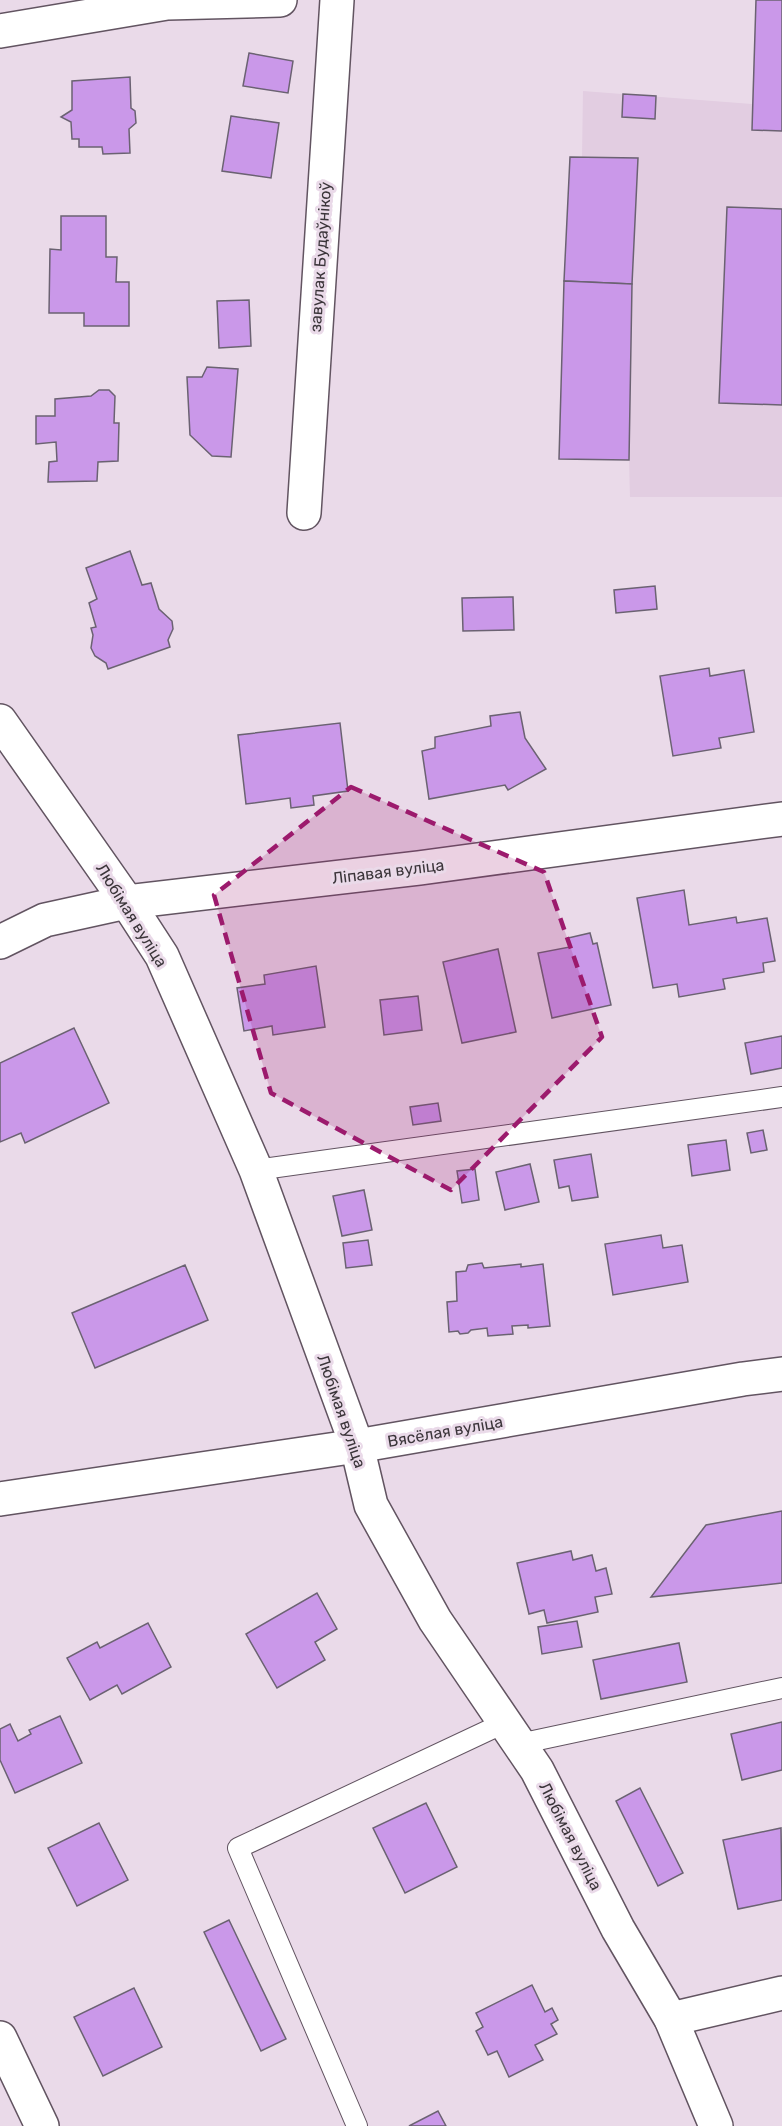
<svg xmlns="http://www.w3.org/2000/svg" width="782" height="2126" viewBox="0 0 782 2126" font-family="Rubik,sans-serif">
	<style>
		.built { fill: #e2cde1 }
		.building { fill: #ca98e9; stroke: #6b6272; stroke-width: 1.5 }
		.lines { fill: none; stroke-linecap: round; stroke-linejoin: round }
		.lane-casing { stroke: #625461; stroke-width: 22 }
		.street-casing { stroke: #625461; stroke-width: 36 }
		.lane { stroke: #fff; stroke-width: 20 }
		.street { stroke: #fff; stroke-width: 33 }
		.marked { fill: #9c1a6d; fill-opacity: 0.2; stroke: #9c1a6d; stroke-width: 4.5; stroke-dasharray: 12 8; stroke-linejoin: round }
		.labels { text-anchor: middle; stroke-width: 6; stroke-linejoin: round; paint-order: stroke }
		.street-label { font-size: 16px; fill: #3b353a; stroke: #eadae9 }
	</style>
	<rect width="100%" height="100%" fill="#eadae9"/>
	<polygon class="built" points="756,0 782,0 782,497 630,497 629,460 559,459 570,157 582,157 583,91 752,104"/>
	<g class="building">
		<polygon points="756,0 782,0 782,131 752,130"/>
		<polygon points="249,53 293,61 288,93 243,86"/>
		<polygon points="130,77 131,108 135,111 136,123 129,129 130,153 103,154 102,147 79,147 79,139 72,139 71,122 61,117 72,110 72,81"/>
		<polygon points="623,94 656,96 655,119 622,117"/>
		<polygon points="231,116 279,123 271,178 222,171"/>
		<polygon points="570,157 638,158 632,284 564,281"/>
		<polygon points="727,207 782,209 782,405 719,403"/>
		<polygon points="61,216 106,216 106,257 117,257 116,282 129,282 129,326 84,326 84,313 49,313 50,249 61,250"/>
		<polygon points="564,281 632,284 629,460 559,459"/>
		<polygon points="249,300 251,346 219,348 217,301"/>
		<polygon points="207,367 238,369 231,457 212,456 190,435 187,377 202,377"/>
		<polygon points="99,390 109,390 115,396 114,423 119,423 118,461 98,462 97,481 48,482 49,462 57,461 56,442 36,444 36,416 55,416 55,399 91,396"/>
		<polygon points="130,551 142,585 151,583 159,609 172,621 173,629 168,640 170,647 108,669 106,663 95,656 91,648 93,635 91,628 96,627 89,603 97,599 86,568"/>
		<polygon points="655,586 657,609 616,613 614,590"/>
		<polygon points="513,597 514,630 463,631 462,598"/>
		<polygon points="709,668 710,676 744,670 754,732 719,738 721,748 673,756 660,676"/>
		<polygon points="520,712 525,738 546,769 508,790 505,785 429,799 422,751 435,748 435,737 491,726 490,716"/>
		<polygon points="340,723 348,791 313,796 314,805 291,808 290,798 246,804 238,735"/>
		<polygon points="684,890 689,925 736,917 737,923 767,918 775,961 763,963 764,972 723,979 725,989 679,997 677,984 653,988 637,898"/>
		<polygon points="590,933 593,944 597,943 611,1005 552,1018 538,953 570,947 568,938"/>
		<polygon points="498,949 516,1032 462,1043 443,962"/>
		<polygon points="316,966 325,1027 273,1035 272,1026 244,1031 237,988 265,984 264,975"/>
		<polygon points="418,996 422,1030 384,1035 380,1000"/>
		<polygon points="74,1028 109,1103 25,1143 21,1133 0,1142 0,1063"/>
		<polygon points="782,1036 782,1068 751,1074 745,1043"/>
		<polygon points="438,1103 441,1121 413,1125 410,1107"/>
		<polygon points="763,1130 767,1150 751,1153 747,1133"/>
		<polygon points="726,1140 730,1170 692,1176 688,1145"/>
		<polygon points="591,1154 598,1197 572,1201 569,1186 559,1188 554,1160"/>
		<polygon points="530,1164 539,1202 505,1210 496,1172"/>
		<polygon points="475,1169 479,1200 462,1203 457,1171"/>
		<polygon points="364,1190 372,1230 342,1236 333,1196"/>
		<polygon points="661,1235 663,1248 682,1245 688,1282 613,1295 605,1244"/>
		<polygon points="368,1240 372,1265 346,1268 343,1243"/>
		<polygon points="482,1263 484,1268 521,1264 521,1267 543,1264 550,1326 528,1328 528,1325 512,1326 513,1334 488,1336 487,1328 471,1330 468,1333 460,1334 458,1331 449,1332 447,1302 457,1301 456,1272 466,1271 468,1265"/>
		<polygon points="185,1265 208,1320 95,1368 72,1313"/>
		<polygon points="782,1511 782,1583 651,1597 706,1525"/>
		<polygon points="571,1551 573,1560 592,1555 596,1571 606,1568 612,1594 595,1597 598,1612 547,1623 544,1610 529,1614 517,1563"/>
		<polygon points="317,1593 337,1629 315,1642 325,1660 277,1688 246,1634"/>
		<polygon points="577,1621 582,1647 542,1654 538,1627"/>
		<polygon points="148,1623 171,1667 122,1694 117,1685 90,1700 67,1658 97,1642 100,1648"/>
		<polygon points="679,1643 687,1682 601,1699 593,1660"/>
		<polygon points="60,1716 82,1763 15,1793 0,1760 0,1729 10,1724 18,1741 31,1734 29,1730"/>
		<polygon points="782,1722 782,1770 742,1780 731,1734"/>
		<polygon points="640,1788 683,1873 658,1886 616,1801"/>
		<polygon points="426,1803 457,1867 405,1893 373,1828"/>
		<polygon points="99,1823 128,1880 77,1906 48,1848"/>
		<polygon points="781,1828 782,1900 738,1909 723,1840"/>
		<polygon points="229,1920 286,2039 261,2051 204,1932"/>
		<polygon points="532,1985 545,2012 552,2008 558,2020 551,2024 557,2034 535,2045 543,2060 509,2077 497,2051 488,2055 476,2031 483,2027 476,2013"/>
		<polygon points="134,1988 162,2047 103,2076 74,2017"/>
		<polygon points="438,2111 446,2126 409,2126"/>
	</g>
	<g class="lines">
		<defs>
			<g id="lane">
				<polyline points="256,1170 782,1097"/>
				<polyline points="519,1744 782,1688"/>
				<polyline points="357,2126 238,1848 504,1723"/>
			</g>
			<g id="street">
				<polyline points="0,31 167,3 280,0"/>
				<polyline points="304,513 337,0"/>
				<polyline points="0,721 127,902 162,956 256,1170 357,1446 371,1505 435,1620 537,1770 618,1929 671,2019 716,2126"/>
				<polyline points="0,942 45,920 127,902 419,868 782,819"/>
				<polyline points="0,1499 357,1446 743,1379 782,1374"/>
				<polyline points="671,2019 782,1993"/>
				<polyline points="0,2038 42,2126"/>
			</g>
		</defs>
		<use href="#lane" class="lane-casing"/>
		<use href="#street" class="street-casing"/>
		<use href="#lane" class="lane"/>
		<use href="#street" class="street"/>
	</g>
	<path class="marked" d="M351 787 544 872 602 1037 451 1190 271 1093 214 895Z"/>
	<g class="labels">
		<g class="street-label">
			<text transform="translate(320 257) rotate(-86)" y="6">завулак Будаўнікоў</text>
			<text transform="translate(388 871) rotate(-7)" y="6">Ліпавая вуліца</text>
			<text transform="translate(132 915) rotate(58)" y="6">Любімая вуліца</text>
			<text transform="translate(342 1411) rotate(71)" y="6">Любімая вуліца</text>
			<text transform="translate(445 1431) rotate(-10)" y="6">Вясёлая вуліца</text>
			<text transform="translate(571 1836) rotate(63)" y="6">Любімая вуліца</text>
		</g>
	</g>
</svg>
